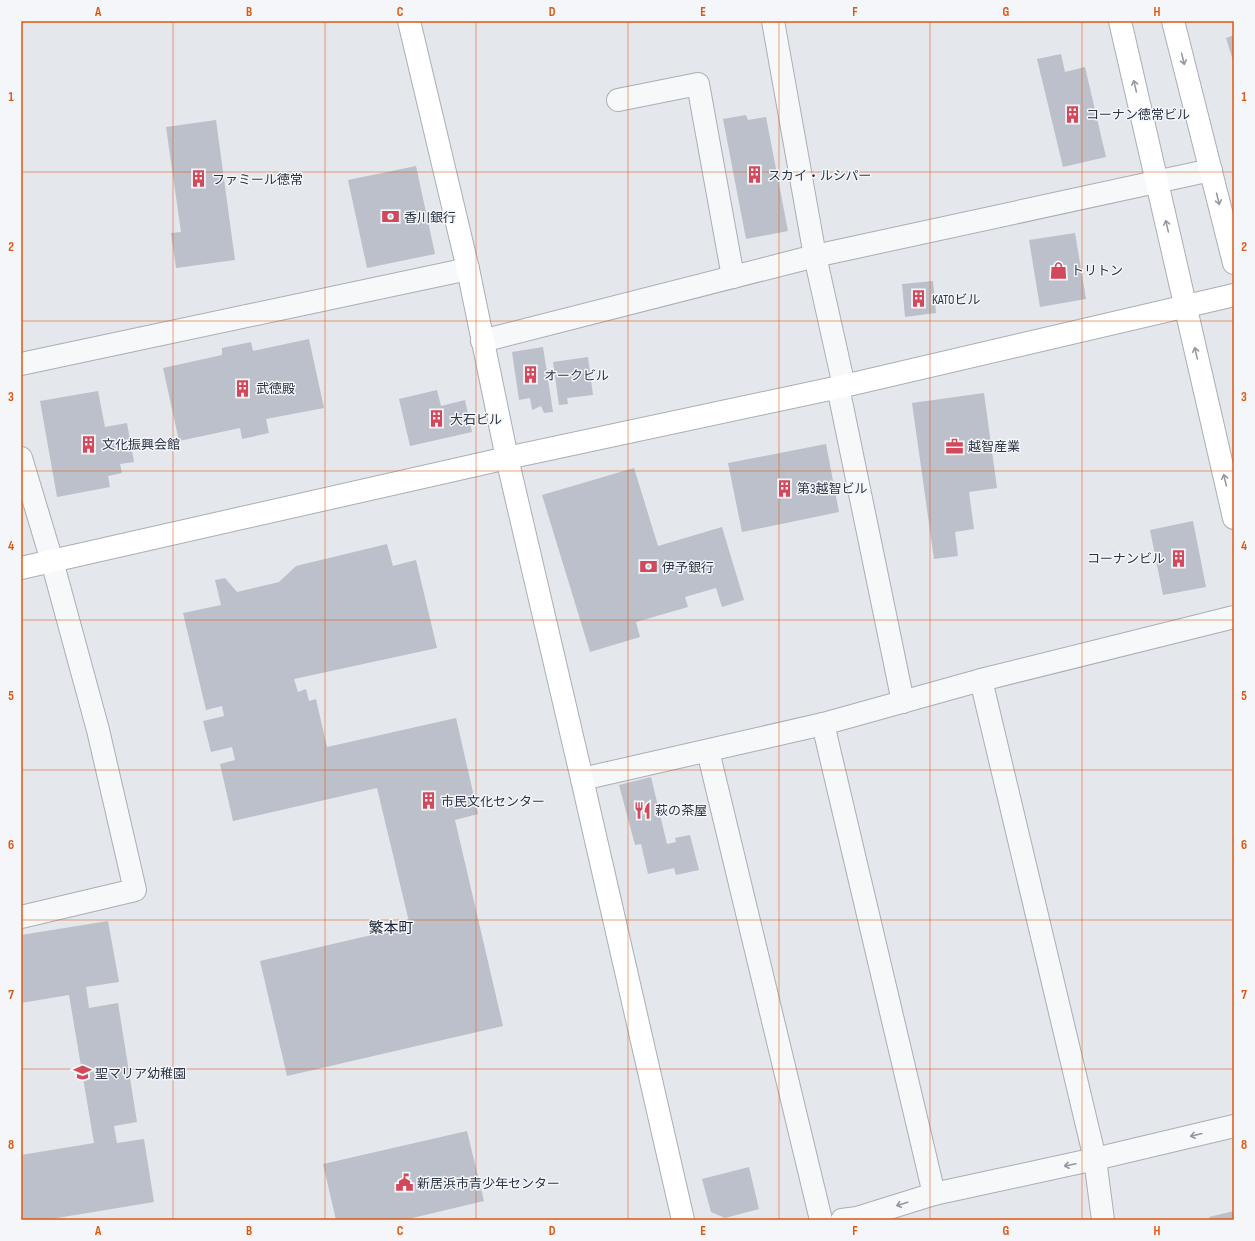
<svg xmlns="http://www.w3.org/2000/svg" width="1255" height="1241" viewBox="0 0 1255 1241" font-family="'Sofia Sans Condensed','Noto Sans JP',sans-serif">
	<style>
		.building { fill: #bbc0ca }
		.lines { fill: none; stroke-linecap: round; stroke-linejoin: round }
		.street-casing { stroke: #a9aeb7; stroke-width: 24 }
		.secondary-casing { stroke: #a9aeb7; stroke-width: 24 }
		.street { stroke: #f7f8fa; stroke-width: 22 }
		.secondary { stroke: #fff; stroke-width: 22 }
		.oneway { stroke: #959aa2 }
		.oneway2 { stroke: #9196a0 }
		.grid { fill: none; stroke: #df570f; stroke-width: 1; stroke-opacity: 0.55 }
		.labels { text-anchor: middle; stroke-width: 3; stroke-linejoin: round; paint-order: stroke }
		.poi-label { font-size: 13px; fill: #2b3445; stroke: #f4f6f9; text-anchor: start }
		.quarter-label { font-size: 15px; fill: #1d2536; stroke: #f4f6f9 }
		.neatline { fill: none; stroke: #df570f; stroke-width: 1.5 }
		.grid-label { font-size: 13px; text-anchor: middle; font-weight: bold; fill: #df570f }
	</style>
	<rect width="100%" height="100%" fill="#e4e7ec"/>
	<g class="building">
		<polygon points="1234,35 1234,64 1226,38"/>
		<polygon points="1061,54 1065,72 1085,67 1106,157 1063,167 1037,59"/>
		<polygon points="746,115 748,120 766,117 788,231 746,239 723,119"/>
		<polygon points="216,120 235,260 176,268 171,233 181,232 166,127"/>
		<polygon points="416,166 435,254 367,268 348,180"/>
		<polygon points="1075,233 1086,299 1040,307 1029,240"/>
		<polygon points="933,281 936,313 905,317 902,284"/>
		<polygon points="309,339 324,408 266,419 269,433 242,439 240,428 179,441 163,368 222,355 222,348 251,342 253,351"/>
		<polygon points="543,347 553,412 544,413 541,406 532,410 530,398 519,400 512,352"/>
		<polygon points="588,357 593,395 567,398 568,404 559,405 553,362"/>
		<polygon points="437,390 441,406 465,400 472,432 410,446 399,399"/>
		<polygon points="98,391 105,427 127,423 134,462 120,464 122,473 108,476 110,487 57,497 40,401"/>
		<polygon points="984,393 997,488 969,492 974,529 955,532 958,556 934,559 912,403"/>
		<polygon points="826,444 839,512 742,532 728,463"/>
		<polygon points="634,468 658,546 722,527 744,600 722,607 716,588 685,597 688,607 636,622 640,637 590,652 542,495"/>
		<polygon points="1193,521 1206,587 1163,595 1150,530"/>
		<polygon points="387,544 393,566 416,560 437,648 294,679 298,692 306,689 309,701 316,699 327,747 456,718 478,814 455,820 503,1026 287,1076 260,961 410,926 377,788 233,821 220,764 235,760 232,747 211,752 203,721 224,716 222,706 206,710 183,613 221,605 215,580 225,578 237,592 279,582 296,566"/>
		<polygon points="651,777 667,844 676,842 675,838 690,835 699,870 676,875 674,868 648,874 641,844 635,845 619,785"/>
		<polygon points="108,921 119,982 86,987 89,1008 118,1003 137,1122 114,1126 117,1143 144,1139 154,1202 45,1220 21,1220 21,1155 94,1143 69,995 21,1003 21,935"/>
		<polygon points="467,1131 484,1201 404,1220 336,1220 323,1164"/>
		<polygon points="749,1167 759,1209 725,1218 711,1212 702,1179"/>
		<polygon points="1234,1211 1234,1220 1210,1220 1209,1217"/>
	</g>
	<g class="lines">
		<defs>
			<g id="street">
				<polyline points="773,21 815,256 844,386"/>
				<polyline points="618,100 698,84 733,277"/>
				<polyline points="482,341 815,256 1211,170"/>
				<polyline points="21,364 468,269"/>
				<polyline points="838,387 903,702"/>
				<polyline points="21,458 52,561 98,730 135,890 21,917"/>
				<polyline points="981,680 1095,1159 1103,1220"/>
				<polyline points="823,724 934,1194"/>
				<polyline points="708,751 821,1220"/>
				<polyline points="582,779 823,724 981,680 1234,617"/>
				<polyline points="842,1220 857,1218 934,1194 1095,1159 1234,1126"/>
			</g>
			<g id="secondary">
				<polyline points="409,21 468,269 507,458 582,779 683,1220"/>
				<polyline points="1120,21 1234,518"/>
				<polyline points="1173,21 1234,263"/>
				<polyline points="21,568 507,458 844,386 1234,295"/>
			</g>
		</defs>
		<use href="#street" class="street-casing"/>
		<use href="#secondary" class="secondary-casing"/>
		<use href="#street" class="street"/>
		<use href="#secondary" class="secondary"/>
	</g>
	<defs><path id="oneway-shaft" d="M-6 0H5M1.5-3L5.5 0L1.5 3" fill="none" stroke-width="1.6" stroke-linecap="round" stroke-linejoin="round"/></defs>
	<g class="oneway">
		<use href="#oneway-shaft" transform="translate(1183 59) rotate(76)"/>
		<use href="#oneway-shaft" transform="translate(1135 86) rotate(-103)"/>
		<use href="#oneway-shaft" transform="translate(1218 199) rotate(76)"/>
		<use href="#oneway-shaft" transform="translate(1167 226) rotate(-103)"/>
		<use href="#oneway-shaft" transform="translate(1196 353) rotate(-103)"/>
		<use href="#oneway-shaft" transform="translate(1225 480) rotate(-103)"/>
	</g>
	<g class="oneway2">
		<use href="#oneway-shaft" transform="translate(1196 1135) rotate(166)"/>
		<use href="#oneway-shaft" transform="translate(1070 1165) rotate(168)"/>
		<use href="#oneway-shaft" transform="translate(902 1204) rotate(163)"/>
	</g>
	<path class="grid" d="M173 21V1220M325 21V1220M476 21V1220M628 21V1220M779 21V1220M930 21V1220M1082 21V1220M21 172H1234M21 321H1234M21 471H1234M21 620H1234M21 770H1234M21 920H1234M21 1069H1234"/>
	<defs>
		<symbol id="building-bare" viewBox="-9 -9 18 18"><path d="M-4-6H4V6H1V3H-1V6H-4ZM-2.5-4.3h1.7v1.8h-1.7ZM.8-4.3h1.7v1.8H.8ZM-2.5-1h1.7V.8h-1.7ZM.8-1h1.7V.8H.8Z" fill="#d1495b" stroke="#f4f6f9" stroke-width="2.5" paint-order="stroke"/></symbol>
		<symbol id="bank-bare" viewBox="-9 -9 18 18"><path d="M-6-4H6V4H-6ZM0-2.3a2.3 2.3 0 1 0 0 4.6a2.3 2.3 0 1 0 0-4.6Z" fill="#d1495b" stroke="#f4f6f9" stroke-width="2.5" paint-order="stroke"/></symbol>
		<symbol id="shop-bare" viewBox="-9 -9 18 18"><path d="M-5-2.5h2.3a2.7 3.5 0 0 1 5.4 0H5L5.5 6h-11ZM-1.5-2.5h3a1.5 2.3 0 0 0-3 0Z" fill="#d1495b" stroke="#f4f6f9" stroke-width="2.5" paint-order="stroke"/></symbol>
		<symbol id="office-bare" viewBox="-9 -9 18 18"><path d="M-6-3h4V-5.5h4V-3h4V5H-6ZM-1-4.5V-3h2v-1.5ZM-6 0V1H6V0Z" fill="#d1495b" stroke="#f4f6f9" stroke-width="2.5" paint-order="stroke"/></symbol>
		<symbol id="restaurant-bare" viewBox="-9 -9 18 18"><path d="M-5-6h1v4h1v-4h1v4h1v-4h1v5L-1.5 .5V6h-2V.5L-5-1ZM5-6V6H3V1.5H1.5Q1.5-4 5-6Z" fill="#d1495b" stroke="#f4f6f9" stroke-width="2.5" paint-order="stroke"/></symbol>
		<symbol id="school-bare" viewBox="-9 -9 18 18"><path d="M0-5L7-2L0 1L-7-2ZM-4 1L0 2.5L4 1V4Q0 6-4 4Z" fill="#d1495b" stroke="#f4f6f9" stroke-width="2.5" paint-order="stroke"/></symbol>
		<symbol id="civic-bare" viewBox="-9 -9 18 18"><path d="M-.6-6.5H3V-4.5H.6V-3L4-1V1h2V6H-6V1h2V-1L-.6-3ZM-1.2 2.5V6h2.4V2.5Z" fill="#d1495b" stroke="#f4f6f9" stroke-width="2.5" paint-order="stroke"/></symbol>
	</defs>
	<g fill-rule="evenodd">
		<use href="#building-bare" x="1060" y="102" width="25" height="25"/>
		<use href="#building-bare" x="742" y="162" width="25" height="25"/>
		<use href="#building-bare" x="186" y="166" width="25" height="25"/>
		<use href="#bank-bare" x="378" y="204" width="25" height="25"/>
		<use href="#shop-bare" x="1046" y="258" width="25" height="25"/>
		<use href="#building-bare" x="906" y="286" width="25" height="25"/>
		<use href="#building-bare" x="518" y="362" width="25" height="25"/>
		<use href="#building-bare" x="230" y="376" width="25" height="25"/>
		<use href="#building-bare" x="424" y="406" width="25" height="25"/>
		<use href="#building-bare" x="76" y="432" width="25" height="25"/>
		<use href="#office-bare" x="942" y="434" width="25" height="25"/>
		<use href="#building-bare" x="772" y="476" width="25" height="25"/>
		<use href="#building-bare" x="1166" y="546" width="25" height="25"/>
		<use href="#bank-bare" x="636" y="554" width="25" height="25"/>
		<use href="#building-bare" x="416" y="788" width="25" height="25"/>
		<use href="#restaurant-bare" x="630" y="798" width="25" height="25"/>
		<use href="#school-bare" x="70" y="1060" width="25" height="25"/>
		<use href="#civic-bare" x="392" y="1170" width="25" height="25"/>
	</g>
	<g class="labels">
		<g class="poi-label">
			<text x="1086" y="119">コーナン徳常ビル</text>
			<text x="768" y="180">スカイ・ルシパー</text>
			<text x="212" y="184">ファミール徳常</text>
			<text x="404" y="222">香川銀行</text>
			<text x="1071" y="275">トリトン</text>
			<text x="932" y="304">KATOビル</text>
			<text x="544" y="380">オークビル</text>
			<text x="256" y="393">武徳殿</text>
			<text x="450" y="424">大石ビル</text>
			<text x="102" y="449">文化振興会館</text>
			<text x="968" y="451">越智産業</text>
			<text x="797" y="493">第3越智ビル</text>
			<text x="1165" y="563" text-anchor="end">コーナンビル</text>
			<text x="662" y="572">伊予銀行</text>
			<text x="441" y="806">市民文化センター</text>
			<text x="655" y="815">萩の茶屋</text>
			<text x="95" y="1078">聖マリア幼稚園</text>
			<text x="417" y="1188">新居浜市青少年センター</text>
		</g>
		<g class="quarter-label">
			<text x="391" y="933">繁本町</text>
		</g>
	</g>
	<rect width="1255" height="1241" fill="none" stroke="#f4f6f9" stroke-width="44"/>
	<rect x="22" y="22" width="1211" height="1197" class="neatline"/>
	<g class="grid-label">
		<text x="98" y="16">A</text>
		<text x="249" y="16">B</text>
		<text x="400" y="16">C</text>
		<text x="552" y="16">D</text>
		<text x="703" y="16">E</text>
		<text x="855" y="16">F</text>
		<text x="1006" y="16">G</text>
		<text x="1157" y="16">H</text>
		<text x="11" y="101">1</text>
		<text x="1244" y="101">1</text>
		<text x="11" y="251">2</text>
		<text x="1244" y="251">2</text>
		<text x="11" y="401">3</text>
		<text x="1244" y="401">3</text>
		<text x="11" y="550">4</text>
		<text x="1244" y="550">4</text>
		<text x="11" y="700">5</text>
		<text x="1244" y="700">5</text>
		<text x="11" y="849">6</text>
		<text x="1244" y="849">6</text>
		<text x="11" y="999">7</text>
		<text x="1244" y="999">7</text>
		<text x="11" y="1149">8</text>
		<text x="1244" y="1149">8</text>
		<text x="98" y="1235">A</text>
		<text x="249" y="1235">B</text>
		<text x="400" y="1235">C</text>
		<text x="552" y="1235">D</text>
		<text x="703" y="1235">E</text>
		<text x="855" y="1235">F</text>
		<text x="1006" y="1235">G</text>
		<text x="1157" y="1235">H</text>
	</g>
</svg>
